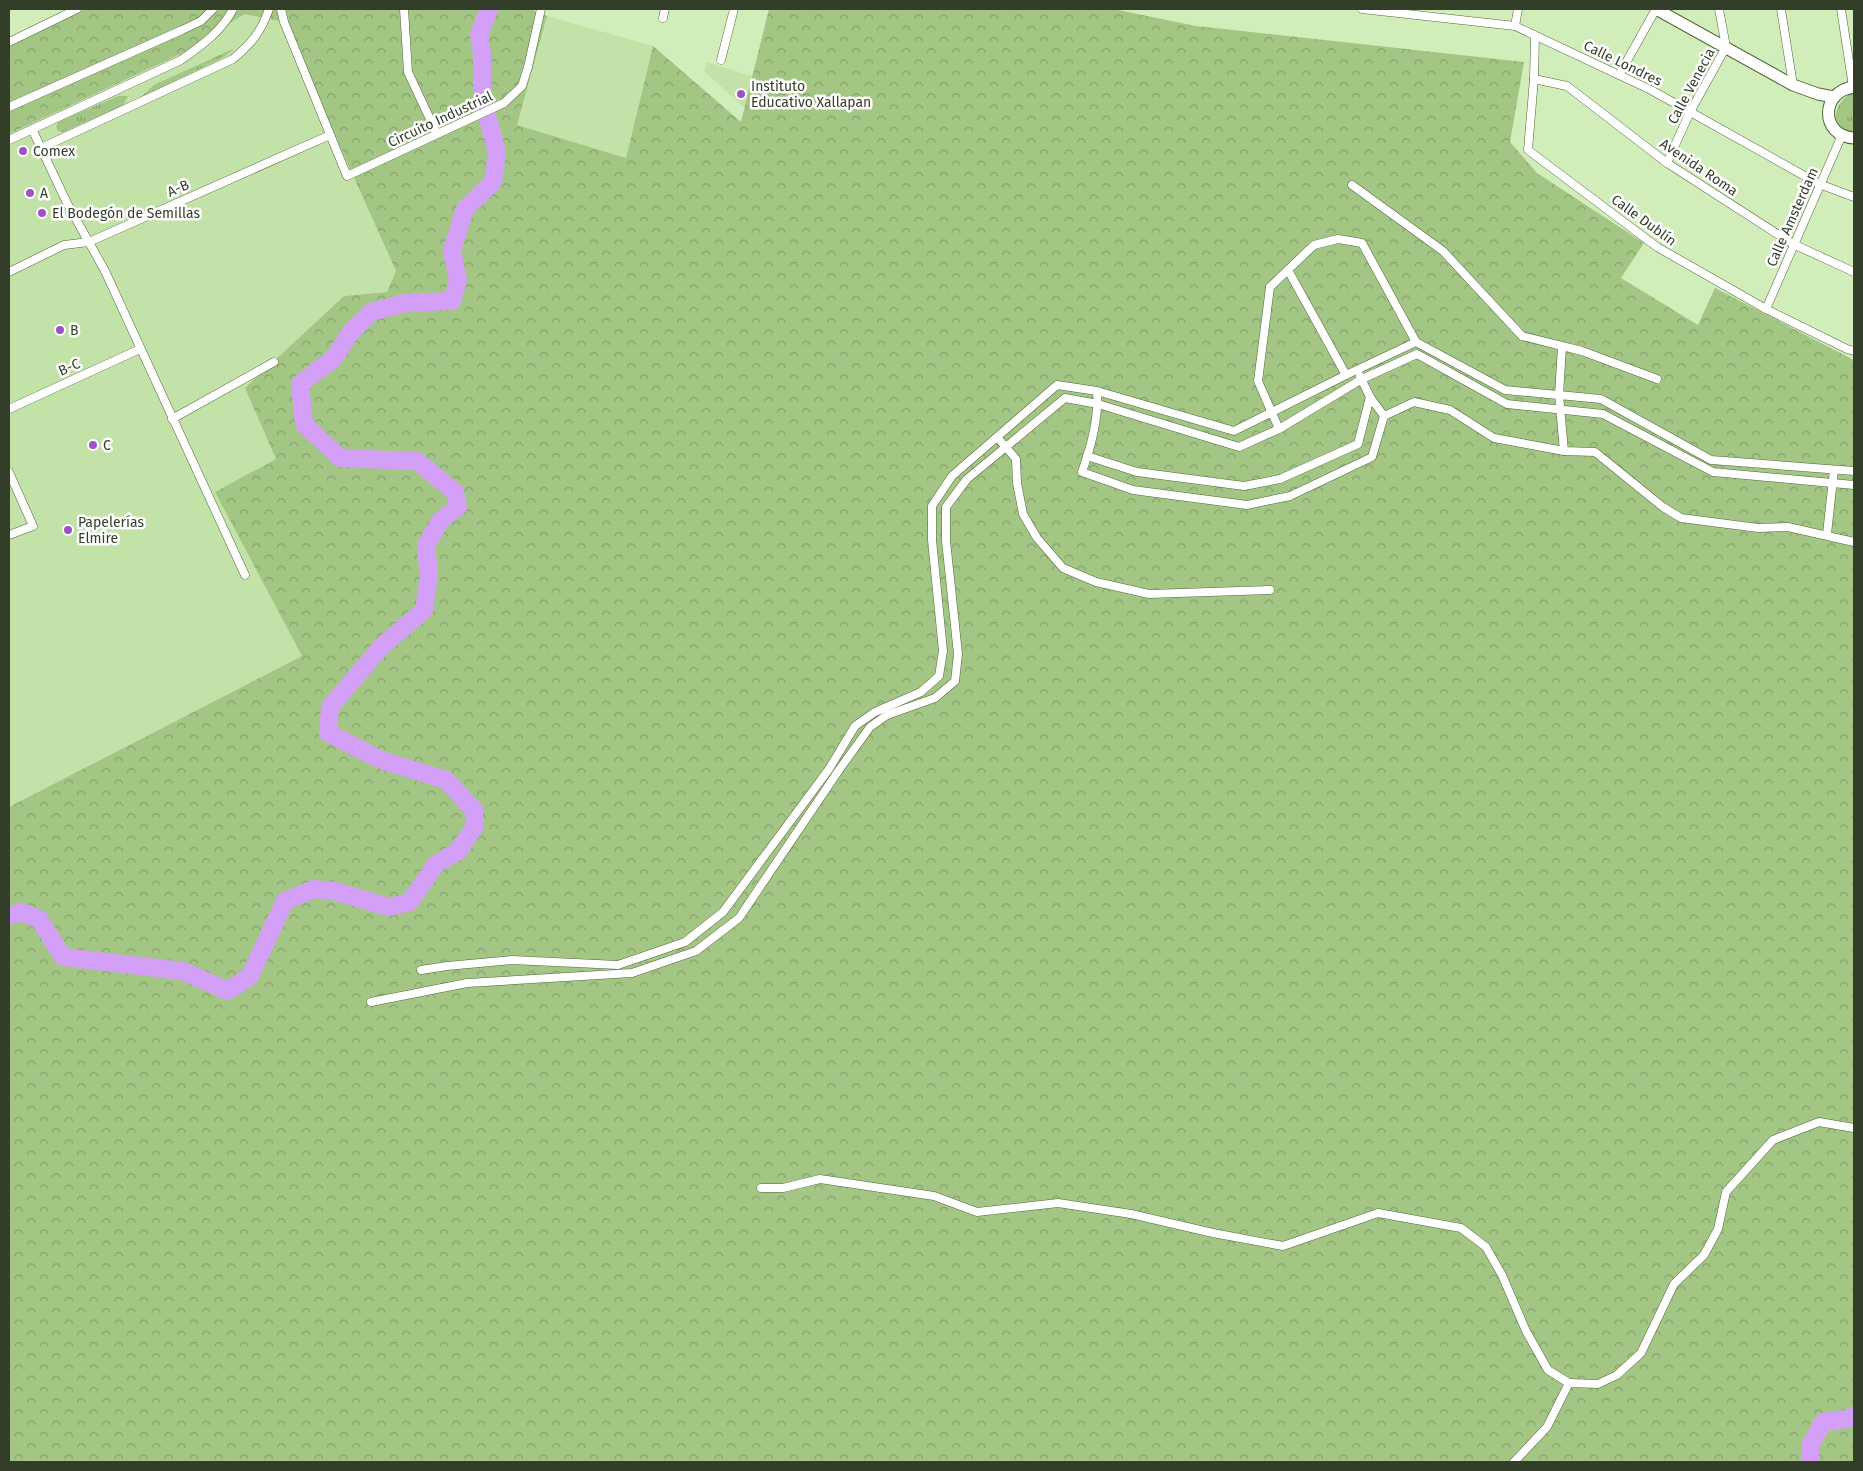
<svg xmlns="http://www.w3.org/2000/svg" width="1863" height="1471" viewBox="0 0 1863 1471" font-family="'Fira Sans',sans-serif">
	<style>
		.built { fill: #c2e2a7 }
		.grass { fill: url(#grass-tufts) }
		.forest { fill: url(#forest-crowns) }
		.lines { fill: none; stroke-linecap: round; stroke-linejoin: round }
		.river { stroke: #d4a0f7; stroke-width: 18 }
		.minor-casing { stroke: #506839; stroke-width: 9 }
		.secondary-casing { stroke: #506839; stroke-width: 13 }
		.minor { stroke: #fff; stroke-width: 8 }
		.secondary { stroke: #fff; stroke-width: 11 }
		.poi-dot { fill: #9b53c6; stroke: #fff; stroke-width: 2 }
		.labels { text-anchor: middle; stroke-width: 5; stroke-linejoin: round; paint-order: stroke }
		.street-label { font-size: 14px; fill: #333e29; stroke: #fff }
		.poi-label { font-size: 14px; fill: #333e29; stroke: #fff; text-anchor: start }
	</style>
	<defs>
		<pattern id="grass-tufts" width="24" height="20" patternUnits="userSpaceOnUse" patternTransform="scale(1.25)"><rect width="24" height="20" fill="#a3c684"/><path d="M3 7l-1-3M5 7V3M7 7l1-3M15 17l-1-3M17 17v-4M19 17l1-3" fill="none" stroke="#85a26c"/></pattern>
		<pattern id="forest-crowns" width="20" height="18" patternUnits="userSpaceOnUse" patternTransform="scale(1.25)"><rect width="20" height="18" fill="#a3c684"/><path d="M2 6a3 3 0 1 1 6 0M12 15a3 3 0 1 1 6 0" fill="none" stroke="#85a26c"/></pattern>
	</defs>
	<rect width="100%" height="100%" fill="#d1edb9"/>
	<g class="built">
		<polygon points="244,14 284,22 396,271 387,292 344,296 276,459 216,492 302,656 9,807 9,134 189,50"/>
		<polygon points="547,16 653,46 626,158 517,125"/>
		<polygon points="707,62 757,78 747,110 704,71"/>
	</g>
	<g class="grass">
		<polygon points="235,48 224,57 140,98 154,85"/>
		<path d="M1854 92V131L1847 132C1843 129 1839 127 1837 123 1832 111 1843 96 1854 92Z"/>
		<polygon points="118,96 128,96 123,106 63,132 58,131 56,127 58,122"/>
	</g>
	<polygon class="forest" points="79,9 530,9 547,16 517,125 626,158 653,46 741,122 769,9 1113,9 1196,26 1524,62 1510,142 1537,173 1644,243 1621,278 1698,325 1715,288 1854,360 1854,1462 9,1462 9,807 302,656 215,492 276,459 245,388 344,296 387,292 396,271 284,22 244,14 189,50 9,134 9,43"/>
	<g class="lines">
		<g class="river">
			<polyline points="9,916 21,912 39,919 63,957 183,971 228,991 250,976 285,901 314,889 334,891 389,907 410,902 436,864 458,851 474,828 474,810 446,780 381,760 328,733 330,707 381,647 424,610 429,576 426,546 440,521 458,507 455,492 417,461 340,458 304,424 300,384 334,358 350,333 371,312 405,303 452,301 458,281 452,250 465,209 493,182 497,152 482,97 482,54 479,35 489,9"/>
			<polyline points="1810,1462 1810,1446 1823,1422 1847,1419 1854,1416"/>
		</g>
		<defs>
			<g id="minor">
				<polyline points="281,9 284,22 347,176 504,103 522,86 528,67 541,9"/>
				<polyline points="404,9 408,72 437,134"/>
				<polyline points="1362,9 1515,26 1651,90 1819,184 1854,197"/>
				<polyline points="1781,9 1793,85"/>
				<polyline points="1841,9 1853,87"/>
				<polyline points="663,18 665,9"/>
				<polyline points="1515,26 1518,9"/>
				<polyline points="1535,36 1534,79 1528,150 1657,247 1766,309 1847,349 1854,351"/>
				<polyline points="9,42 77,9"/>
				<polyline points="721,60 734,9"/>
				<polyline points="1619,75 1656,9"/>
				<polyline points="1534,79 1567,86 1667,163 1793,244 1854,272"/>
				<polyline points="9,107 182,30 201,21 213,9"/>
				<polyline points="32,129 67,203 105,271 245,575"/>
				<path d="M9 140 181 60C201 46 222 31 233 9"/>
				<path d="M41 148 233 59C252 43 261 32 269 9"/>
				<polyline points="1667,163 1690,112 1726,47 1719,9"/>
				<polyline points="1352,185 1443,251 1522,336 1582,351 1657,379"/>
				<polyline points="1288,270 1346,375"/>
				<polyline points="9,272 64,245 89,242 330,135"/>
				<polyline points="1766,309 1842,135"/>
				<polyline points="1562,347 1559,395 1564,451"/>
				<polyline points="1360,376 1370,397 1384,416"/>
				<path d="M1097 391C1099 417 1091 447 1082 472L1133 490 1247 505 1290 496 1372 457 1384 416 1414 402 1450 410 1494 438 1564 451 1595 452 1663 507 1681 518 1758 528 1788 527 1854 542"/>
				<polyline points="9,409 140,349"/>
				<polyline points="172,419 274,362"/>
				<polyline points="1279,429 1258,381 1270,287 1314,245 1338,239 1362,243 1416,342"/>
				<polyline points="997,437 1016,459 1017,483 1023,514 1037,538 1063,568 1096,582 1149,594 1270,590"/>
				<polyline points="1087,456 1137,472 1244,486 1280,479 1358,444 1370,397"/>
				<polyline points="9,472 33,526 9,535"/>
				<polyline points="1827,534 1834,470"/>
				<polyline points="421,970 447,966 512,960 618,965 685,942 723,912 829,769 855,726 875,712 921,692 939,676 943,651 932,540 932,506 952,476 1057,385 1097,391 1234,431 1346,375 1416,342 1505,390 1601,399 1711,460 1854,471"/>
				<polyline points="371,1002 467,983 632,973 696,951 739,918 839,770 870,727 887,715 935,698 955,681 958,654 946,541 946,507 967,479 1065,398 1098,404 1239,447 1279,429 1362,379 1417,354 1507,404 1603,414 1713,472 1854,485"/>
				<polyline points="761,1188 783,1188 820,1179 934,1196 977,1212 1058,1203 1131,1214 1213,1233 1283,1246 1378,1213 1461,1228 1486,1247 1502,1275 1526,1331 1548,1370 1569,1383"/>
				<polyline points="1514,1462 1547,1427 1569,1383 1598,1384 1617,1375 1641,1353 1674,1284 1704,1255 1718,1229 1726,1192 1773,1140 1819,1122 1854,1128"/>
			</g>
			<g id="secondary">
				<polyline points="1656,9 1793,85 1818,94 1834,97"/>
				<path d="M1854 87C1820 91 1820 136 1854 138"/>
			</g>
		</defs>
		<use href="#minor" class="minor-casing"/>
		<use href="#secondary" class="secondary-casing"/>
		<use href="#minor" class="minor"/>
		<use href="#secondary" class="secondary"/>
	</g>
	<g class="poi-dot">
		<circle cx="741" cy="94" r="5"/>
		<circle cx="23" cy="151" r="5"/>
		<circle cx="30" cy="193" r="5"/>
		<circle cx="42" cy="213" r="5"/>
		<circle cx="60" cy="330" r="5"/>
		<circle cx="93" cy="445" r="5"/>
		<circle cx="68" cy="530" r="5"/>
	</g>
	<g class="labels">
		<g class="street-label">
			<text transform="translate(1623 63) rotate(26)" y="5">Calle Londres</text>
			<text transform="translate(1691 86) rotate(-62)" y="5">Calle Venecia</text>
			<text transform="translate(440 119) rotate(-25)" y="5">Circuito Industrial</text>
			<text transform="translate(1699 167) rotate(34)" y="5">Avenida Roma</text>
			<text transform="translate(178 188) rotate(-23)" y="5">A-B</text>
			<text transform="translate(1792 217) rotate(-66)" y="5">Calle Amsterdam</text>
			<text transform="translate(1644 220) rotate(36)" y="5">Calle Dublín</text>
			<text transform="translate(69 367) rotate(-24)" y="5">B-C</text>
		</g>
		<g class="poi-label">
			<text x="751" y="91">Instituto<tspan x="751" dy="16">Educativo Xallapan</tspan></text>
			<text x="33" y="156">Comex</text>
			<text x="40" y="198">A</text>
			<text x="52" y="218">El Bodegón de Semillas</text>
			<text x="70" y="335">B</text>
			<text x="103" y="450">C</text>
			<text x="78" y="527">Papelerías<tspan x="78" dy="16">Elmire</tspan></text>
		</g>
	</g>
	<rect width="1863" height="1471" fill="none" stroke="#333e29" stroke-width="20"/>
</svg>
